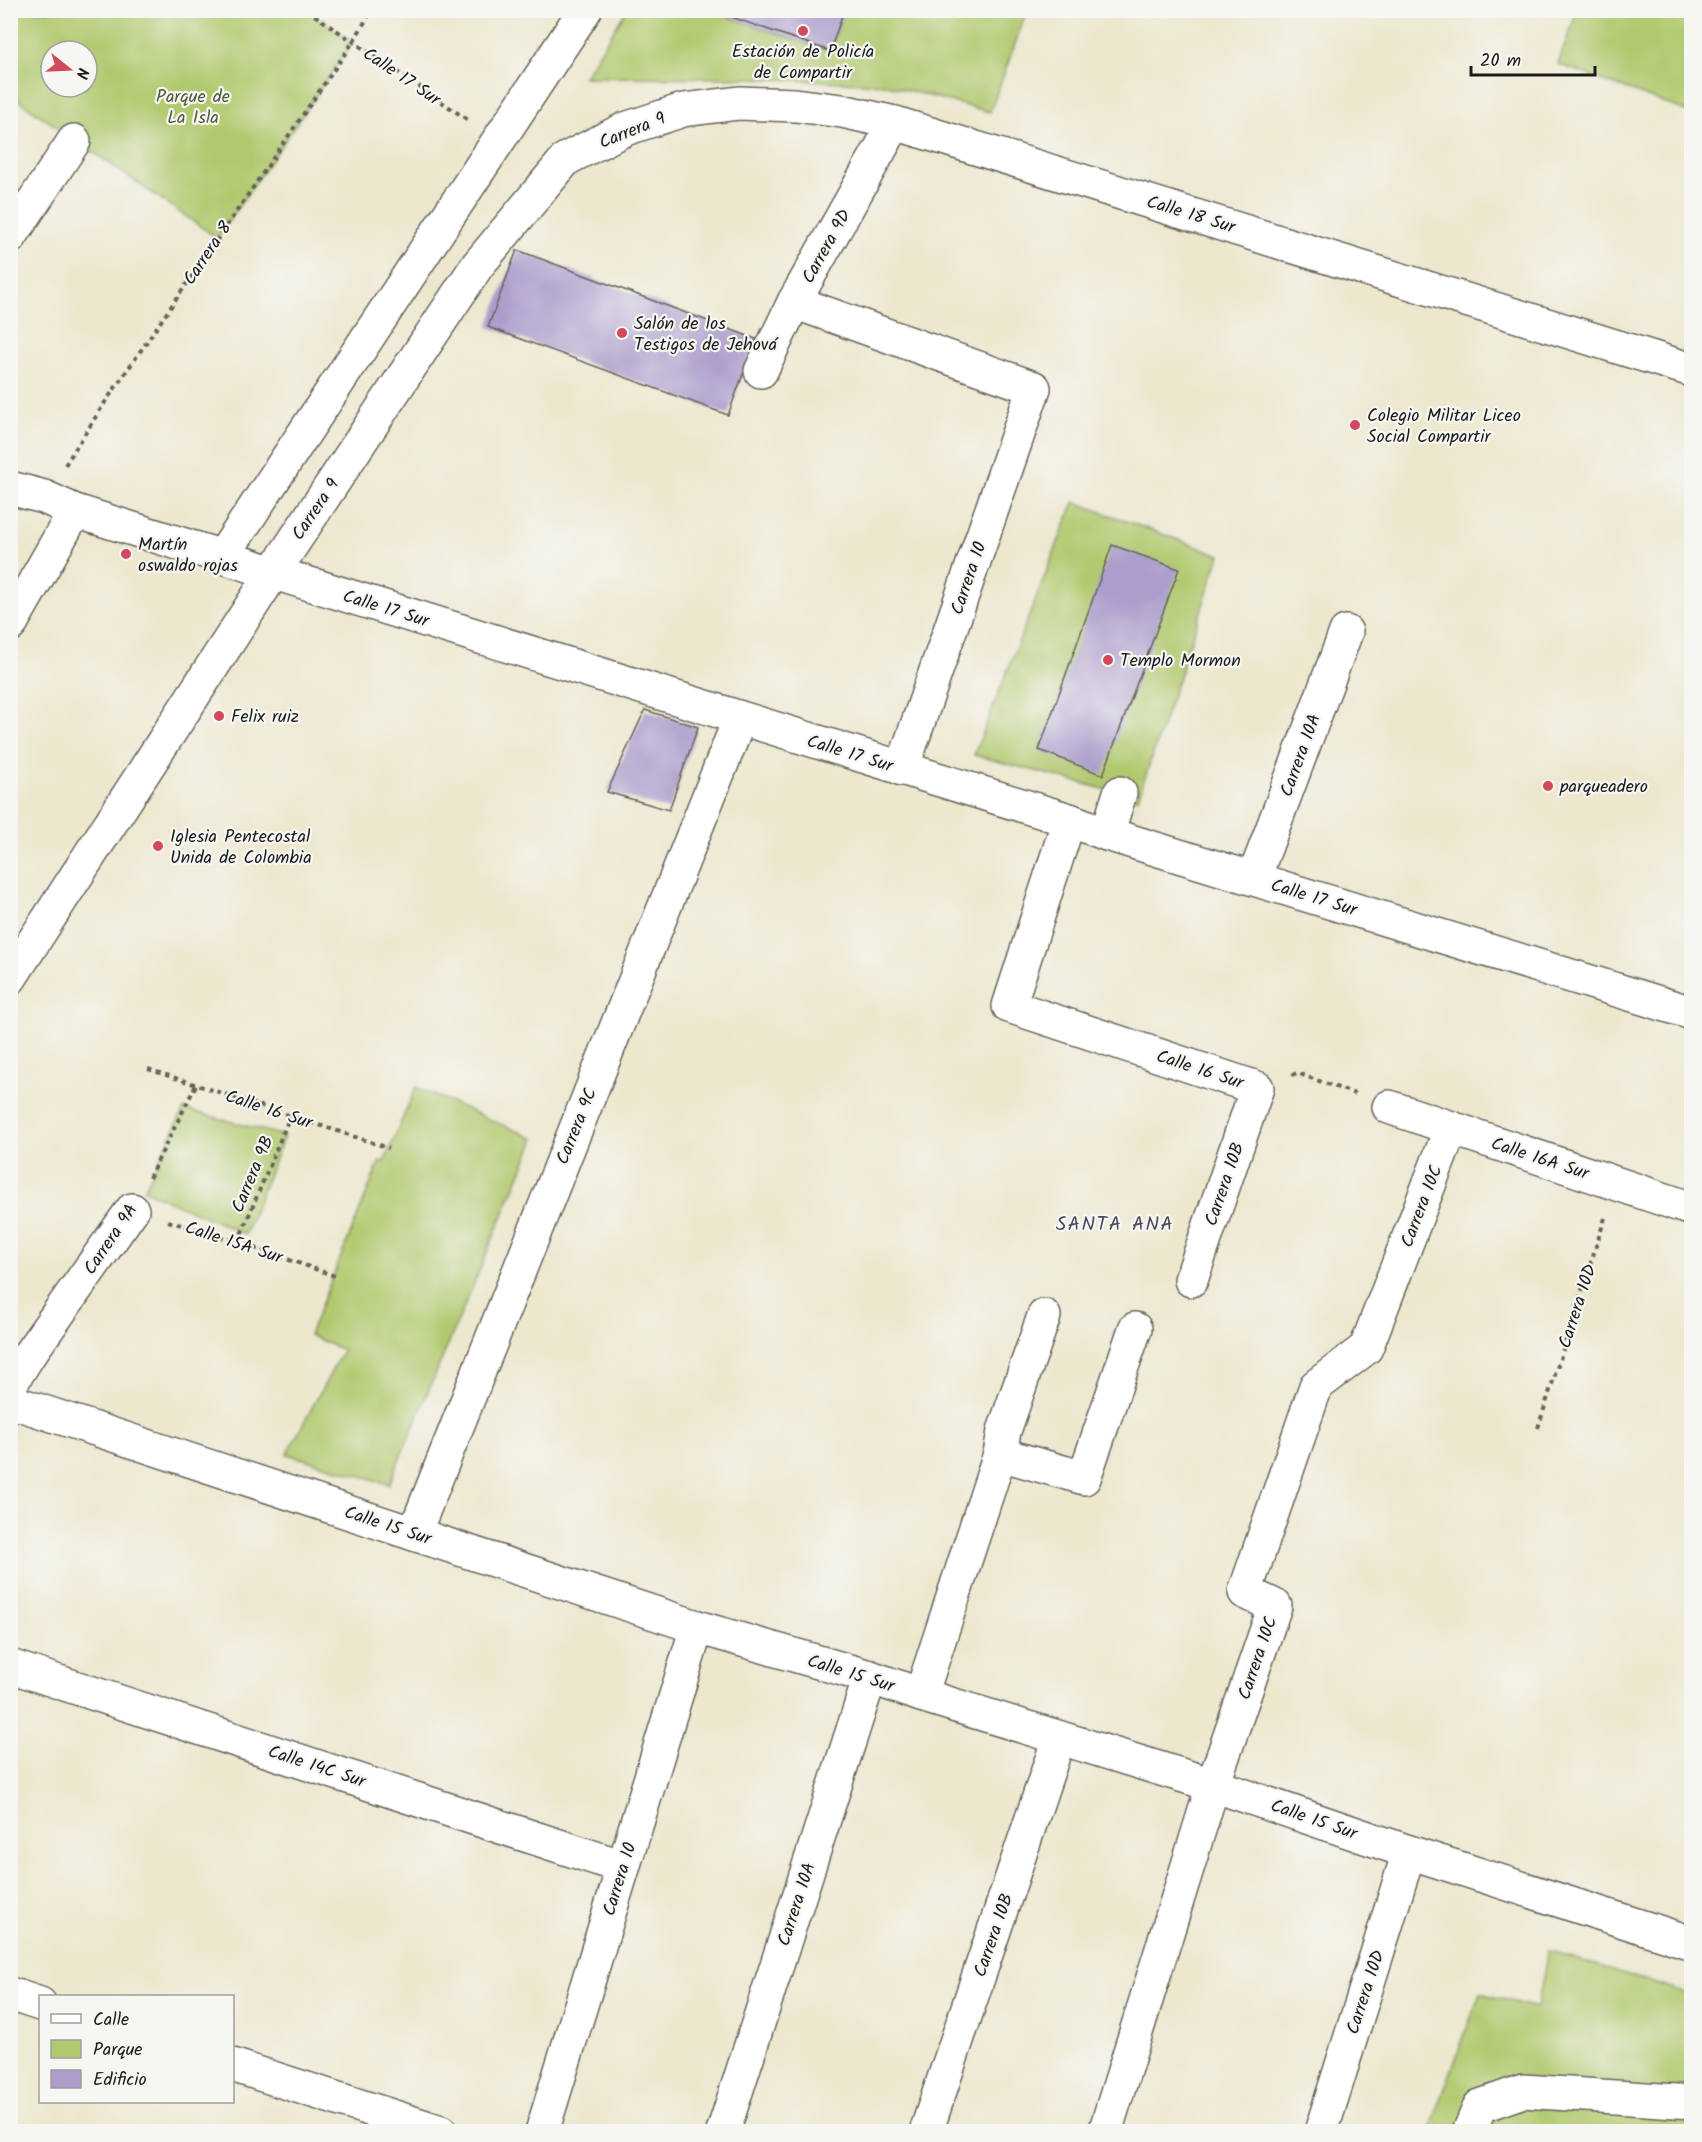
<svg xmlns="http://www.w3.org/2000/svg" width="1702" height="2142" viewBox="0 0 1702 2142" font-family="Kalam,sans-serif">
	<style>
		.green { fill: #b1c96e; stroke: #667245; stroke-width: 1.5; fill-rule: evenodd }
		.building { fill: #ac9dcc }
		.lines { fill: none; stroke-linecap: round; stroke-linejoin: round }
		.minor-casing { stroke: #65635a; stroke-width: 36 }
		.path { stroke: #65635a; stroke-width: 4; stroke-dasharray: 4.5 4.5; stroke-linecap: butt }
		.minor { stroke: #fff; stroke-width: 33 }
		.poi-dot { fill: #d1495b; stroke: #f6f6f2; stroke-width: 2 }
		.labels { text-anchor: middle; stroke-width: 4.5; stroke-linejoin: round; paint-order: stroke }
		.poi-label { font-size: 18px; fill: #1c1c1c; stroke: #f6f6f2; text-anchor: start }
		.street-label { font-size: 18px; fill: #1c1c1c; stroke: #f6f6f2 }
		.park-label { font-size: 18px; fill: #505939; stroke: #f6f6f2 }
		.neighbourhood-label { font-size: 20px; letter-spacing: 1.5px; fill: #4e495a; stroke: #f6f6f2 }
	</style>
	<rect width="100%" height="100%" fill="#f6f6f2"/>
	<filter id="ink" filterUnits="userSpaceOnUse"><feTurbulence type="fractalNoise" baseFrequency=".0167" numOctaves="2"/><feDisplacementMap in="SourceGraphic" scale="12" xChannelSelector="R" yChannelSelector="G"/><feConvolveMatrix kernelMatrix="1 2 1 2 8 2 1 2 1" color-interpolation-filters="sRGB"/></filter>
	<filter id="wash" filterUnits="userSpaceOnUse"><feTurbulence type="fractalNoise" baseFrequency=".008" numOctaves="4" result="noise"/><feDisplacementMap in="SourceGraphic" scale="24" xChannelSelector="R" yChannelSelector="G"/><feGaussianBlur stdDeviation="1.35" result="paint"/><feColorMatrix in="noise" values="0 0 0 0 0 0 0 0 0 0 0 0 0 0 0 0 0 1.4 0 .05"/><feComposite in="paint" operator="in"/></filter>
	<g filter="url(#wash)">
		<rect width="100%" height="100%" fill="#ede7ce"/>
		<g class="green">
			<path d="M11 11H307L353 42 217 238 11 95ZM51 51H87V87H51Z"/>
			<polygon points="626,11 710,11 830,51 844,11 1027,11 990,112 884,84 750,78 584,77"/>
			<polygon points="1577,11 1691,11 1691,113 1558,64"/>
			<polygon points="1074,502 1220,555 1138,798 974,755"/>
			<polygon points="416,1087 535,1139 389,1484 287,1454 343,1350 309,1335 380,1161 384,1162"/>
			<polygon points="184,1109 284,1136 245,1234 144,1190"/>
			<polygon points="1548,1950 1691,1995 1691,2131 1429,2132 1480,1993 1537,2008"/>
		</g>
		<g id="blocks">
			<g class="building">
				<polygon points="711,10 844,10 830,51"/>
				<polygon points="517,250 756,339 728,415 488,327"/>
				<polygon points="1112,545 1179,569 1103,775 1039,750"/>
				<polygon points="645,710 698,727 669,810 607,792"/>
			</g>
		</g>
	</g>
	<g filter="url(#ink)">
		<use href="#blocks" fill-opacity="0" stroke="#65635a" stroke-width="1.5"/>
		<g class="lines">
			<defs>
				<g id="minor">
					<polyline points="10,237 74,141"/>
					<polyline points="794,302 1034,388 902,769"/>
					<polyline points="761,371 794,302 895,123"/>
					<polyline points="10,488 44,497 75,511 1069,820 1107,834 1692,1013"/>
					<polyline points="222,557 585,10"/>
					<polyline points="10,625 75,511"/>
					<polyline points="1069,820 1009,1006 1257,1088 1191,1280"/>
					<polyline points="1107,834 1120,793"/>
					<polyline points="1254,878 1346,632"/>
					<polyline points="10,978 273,573 477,266 566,159 625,129 683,110 739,103 795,105 842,111 895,123 1692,370"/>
					<polyline points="1389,1107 1692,1209"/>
					<polyline points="10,1385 28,1356 132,1210"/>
					<polyline points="10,1401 697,1627 870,1677 921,1695 1213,1785 1409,1852 1692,1943"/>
					<polyline points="1000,1454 1084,1478 1135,1329"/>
					<polyline points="414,1534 740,718"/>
					<polyline points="10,1666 623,1867"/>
					<polyline points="921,1695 1000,1454 1004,1431 1044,1316"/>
					<polyline points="10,1994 40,2004"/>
					<polyline points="232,2065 441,2132"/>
					<polyline points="542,2132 697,1627"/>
					<polyline points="723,2132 870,1677"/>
					<polyline points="926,2132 1059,1738"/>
					<polyline points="1105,2132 1213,1785 1275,1606 1245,1592 1316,1386 1366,1348 1451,1128"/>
					<polyline points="1321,2132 1409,1852"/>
					<polyline points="1469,2132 1480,2106 1523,2091 1692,2102"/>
				</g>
			</defs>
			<use href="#minor" class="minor-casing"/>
			<g class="path">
				<polyline points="307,10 468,120"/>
				<polyline points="65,465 104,404 353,42 372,10"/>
				<polyline points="148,1069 389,1148"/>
				<polyline points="1292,1075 1297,1073 1355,1094"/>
				<polyline points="149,1178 196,1085"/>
				<polyline points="168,1221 238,1242 335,1276"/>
				<polyline points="238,1242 290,1116"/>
				<polyline points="1538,1428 1605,1218"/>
			</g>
			<use href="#minor" class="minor"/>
		</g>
	</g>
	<g class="poi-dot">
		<circle cx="803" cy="31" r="6"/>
		<circle cx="622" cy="333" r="6"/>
		<circle cx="1355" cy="425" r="6"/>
		<circle cx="126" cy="554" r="6"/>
		<circle cx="1108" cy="660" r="6"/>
		<circle cx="219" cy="716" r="6"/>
		<circle cx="1548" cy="786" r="6"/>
		<circle cx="158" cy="846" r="6"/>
	</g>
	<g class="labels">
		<g class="poi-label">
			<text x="803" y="57" text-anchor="middle">Estación de Policía<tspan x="803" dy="21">de Compartir</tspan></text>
			<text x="634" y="329">Salón de los<tspan x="634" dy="21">Testigos de Jehová</tspan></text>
			<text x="1367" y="421">Colegio Militar Liceo<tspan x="1367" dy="21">Social Compartir</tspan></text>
			<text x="138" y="550">Martín<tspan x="138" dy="21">oswaldo rojas</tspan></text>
			<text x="1120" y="666">Templo Mormon</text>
			<text x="231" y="722">Felix ruiz</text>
			<text x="1560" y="792">parqueadero</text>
			<text x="170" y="842">Iglesia Pentecostal<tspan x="170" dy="21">Unida de Colombia</tspan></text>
		</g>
		<g class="street-label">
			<text transform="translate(402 76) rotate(34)" y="6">Calle 17 Sur</text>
			<text transform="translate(632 130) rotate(-22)" y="6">Carrera 9</text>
			<text transform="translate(1191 214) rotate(17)" y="6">Calle 18 Sur</text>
			<text transform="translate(826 246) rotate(-61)" y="6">Carrera 9D</text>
			<text transform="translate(207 253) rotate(-56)" y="6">Carrera 8</text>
			<text transform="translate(315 509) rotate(-56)" y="6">Carrera 9</text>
			<text transform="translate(968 578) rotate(-71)" y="6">Carrera 10</text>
			<text transform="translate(386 608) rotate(17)" y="6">Calle 17 Sur</text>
			<text transform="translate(850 753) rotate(17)" y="6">Calle 17 Sur</text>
			<text transform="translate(1300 755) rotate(-70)" y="6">Carrera 10A</text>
			<text transform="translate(1314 897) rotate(17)" y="6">Calle 17 Sur</text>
			<text transform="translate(1200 1069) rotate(18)" y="6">Calle 16 Sur</text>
			<text transform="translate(269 1109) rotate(18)" y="6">Calle 16 Sur</text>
			<text transform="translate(576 1126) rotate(-68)" y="6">Carrera 9C</text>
			<text transform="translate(1540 1158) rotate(18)" y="6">Calle 16A Sur</text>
			<text transform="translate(252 1174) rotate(-67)" y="6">Carrera 9B</text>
			<text transform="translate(1224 1184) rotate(-71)" y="6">Carrera 10B</text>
			<text transform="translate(1421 1206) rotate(-69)" y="6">Carrera 10C</text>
			<text transform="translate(110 1239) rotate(-56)" y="6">Carrera 9A</text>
			<text transform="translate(234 1242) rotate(18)" y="6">Calle 15A Sur</text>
			<text transform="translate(1577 1306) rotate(-72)" y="6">Carrera 10D</text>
			<text transform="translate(388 1525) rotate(18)" y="6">Calle 15 Sur</text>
			<text transform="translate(1257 1658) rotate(-71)" y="6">Carrera 10C</text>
			<text transform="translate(851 1673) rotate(17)" y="6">Calle 15 Sur</text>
			<text transform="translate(317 1766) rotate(18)" y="6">Calle 14C Sur</text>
			<text transform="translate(1314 1819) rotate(19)" y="6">Calle 15 Sur</text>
			<text transform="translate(619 1879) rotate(-73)" y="6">Carrera 10</text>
			<text transform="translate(796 1904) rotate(-72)" y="6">Carrera 10A</text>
			<text transform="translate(993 1935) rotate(-71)" y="6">Carrera 10B</text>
			<text transform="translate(1365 1992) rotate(-72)" y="6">Carrera 10D</text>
		</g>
		<g class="park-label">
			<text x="193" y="102">Parque de<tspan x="193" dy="21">La Isla</tspan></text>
		</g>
		<g class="neighbourhood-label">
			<text x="1115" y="1230">SANTA ANA</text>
		</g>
	</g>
	<rect width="1702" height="2142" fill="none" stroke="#f6f6f2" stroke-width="36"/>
	<rect x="39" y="1995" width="195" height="108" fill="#f6f6f2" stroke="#9f9f9c" stroke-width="1.5"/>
	<rect x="51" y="2014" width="30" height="9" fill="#ffffff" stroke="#9f9f9c" stroke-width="1.5"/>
	<text x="93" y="2025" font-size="18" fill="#1c1c1c">Calle</text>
	<rect x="51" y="2040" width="30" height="18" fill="#b1c96e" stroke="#9f9f9c" stroke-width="1.5"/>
	<text x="93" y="2055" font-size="18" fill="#1c1c1c">Parque</text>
	<rect x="51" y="2070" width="30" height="18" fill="#ac9dcc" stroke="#9f9f9c" stroke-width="1.5"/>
	<text x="93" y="2085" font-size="18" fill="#1c1c1c">Edificio</text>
	<g transform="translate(69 69) rotate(108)"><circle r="28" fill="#f6f6f2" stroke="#9f9f9c" stroke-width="1.5"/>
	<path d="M0-4.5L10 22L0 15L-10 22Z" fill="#d1495b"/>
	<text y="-9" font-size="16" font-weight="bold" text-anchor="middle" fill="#1c1c1c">N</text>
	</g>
	<path d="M1471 66v9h124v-9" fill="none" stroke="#1c1c1c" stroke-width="3"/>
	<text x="1480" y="66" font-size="18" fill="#1c1c1c" stroke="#f6f6f2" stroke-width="4.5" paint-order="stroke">20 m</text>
</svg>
